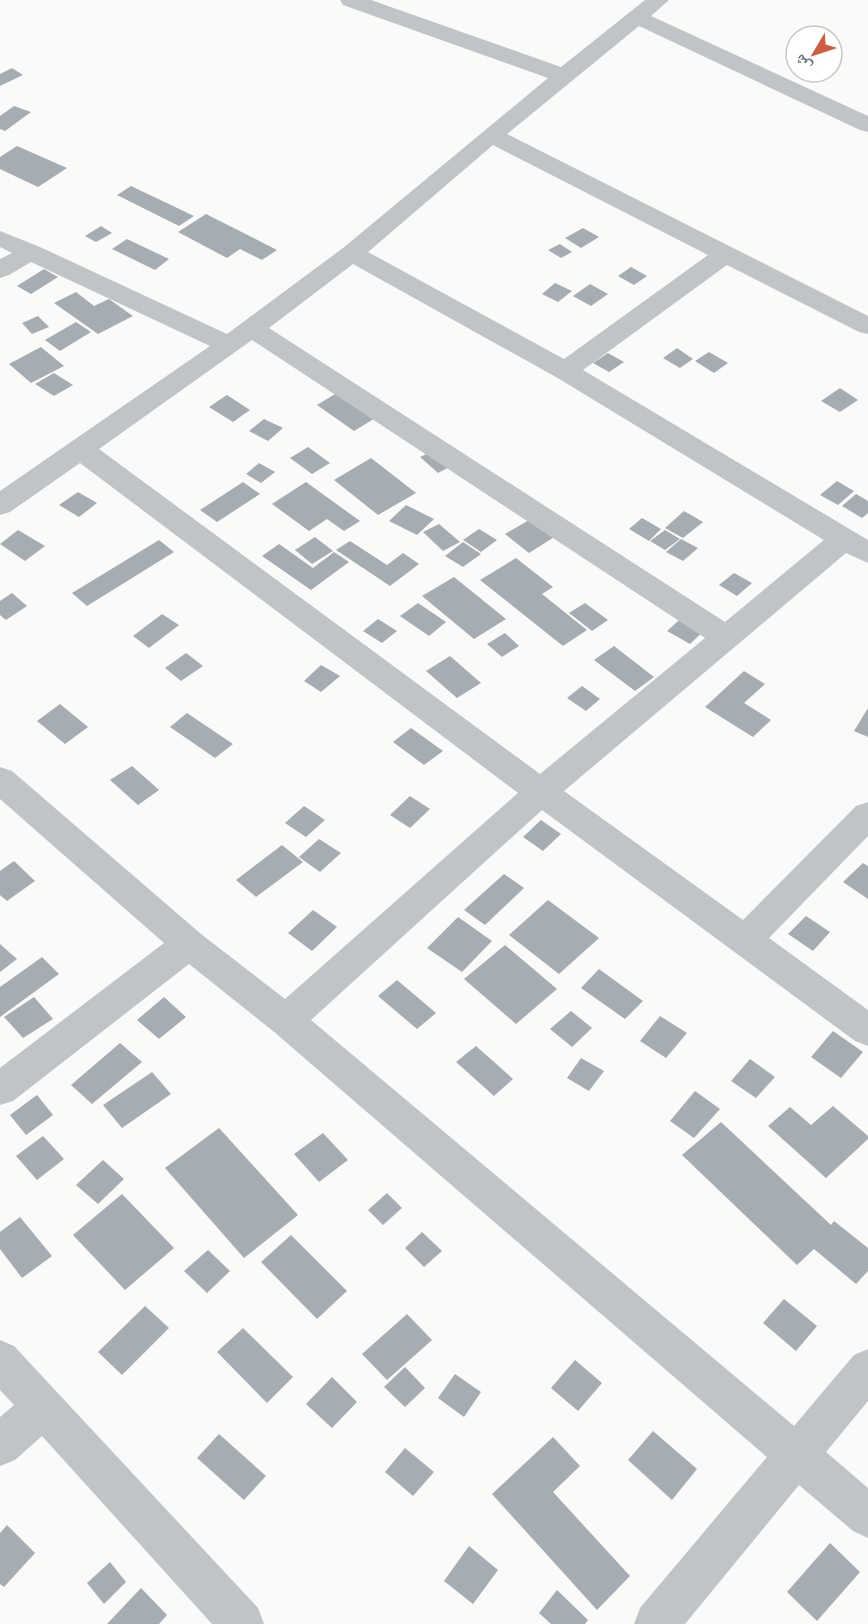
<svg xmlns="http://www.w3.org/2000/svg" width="868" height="1624" viewBox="0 0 868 1624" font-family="Roboto,'Noto Naskh Arabic',sans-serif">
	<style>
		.building { fill: #a6adb2 }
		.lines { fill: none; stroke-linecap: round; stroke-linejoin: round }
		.minor { fill: #c0c4c7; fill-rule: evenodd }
	</style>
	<rect width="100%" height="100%" fill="#fafaf8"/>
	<g class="building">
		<polygon points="12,68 23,75 0,86 0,74"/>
		<polygon points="14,106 31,112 5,131 0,129 0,116"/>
		<polygon points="17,146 67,168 38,187 0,169 0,157"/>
		<polygon points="131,186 194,216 179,226 117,195"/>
		<polygon points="206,214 277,250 262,260 240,249 227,258 178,232"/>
		<polygon points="101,226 112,233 96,242 85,236"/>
		<polygon points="583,228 599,237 581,248 565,238"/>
		<polygon points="127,239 169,259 155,270 112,249"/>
		<polygon points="560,244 572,252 561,258 548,250"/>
		<polygon points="631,267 647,276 634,285 618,276"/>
		<polygon points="44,269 58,277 31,294 17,286"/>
		<polygon points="555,283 572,291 558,302 542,294"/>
		<polygon points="590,284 608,294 591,306 573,296"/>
		<polygon points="76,292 94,306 109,299 133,316 98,334 54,303"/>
		<polygon points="38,316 49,327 32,334 22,323"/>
		<polygon points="76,322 91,332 60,351 45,340"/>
		<polygon points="41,347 64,366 31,383 9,364"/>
		<polygon points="677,348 693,359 680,368 663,358"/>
		<polygon points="709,352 728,363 714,373 695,361"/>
		<polygon points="608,353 624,362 609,372 593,363"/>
		<polygon points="54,373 73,385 54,396 35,384"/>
		<polygon points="840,388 858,400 840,412 821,401"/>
		<polygon points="340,391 377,417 354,431 317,405"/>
		<polygon points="227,395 250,410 233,422 209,407"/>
		<polygon points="264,419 283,428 268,441 249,431"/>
		<polygon points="308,447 330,463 312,474 290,458"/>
		<polygon points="435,450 453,465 438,473 420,457"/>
		<polygon points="371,458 416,493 378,515 334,480"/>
		<polygon points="259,463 275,472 261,483 246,474"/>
		<polygon points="837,481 854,491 838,505 820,495"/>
		<polygon points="243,482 260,494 217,522 200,510"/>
		<polygon points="306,482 360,521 344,531 327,519 309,531 272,504"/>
		<polygon points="78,492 97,503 79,517 59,505"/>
		<polygon points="856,494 868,501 868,513 862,518 842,506"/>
		<polygon points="406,505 434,519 417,535 389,521"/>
		<polygon points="684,511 703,522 683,538 665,528"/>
		<polygon points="536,516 559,534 529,553 505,534"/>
		<polygon points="642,518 661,529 649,541 629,529"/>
		<polygon points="439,524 460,542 443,551 423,532"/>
		<polygon points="479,529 497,540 481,552 463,540"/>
		<polygon points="18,530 45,546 25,561 0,544"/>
		<polygon points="665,530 680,539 665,550 650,541"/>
		<polygon points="315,537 333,551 312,564 295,550"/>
		<polygon points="681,539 698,548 683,561 666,552"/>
		<polygon points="159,540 174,552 87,606 72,593"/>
		<polygon points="350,541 387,565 403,553 419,564 390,586 336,550"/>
		<polygon points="463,542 481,554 463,567 445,556"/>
		<polygon points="279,544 313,568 334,552 349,562 311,590 262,556"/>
		<polygon points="516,558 553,587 542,594 587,630 563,646 480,580"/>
		<polygon points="734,573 752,583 737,596 719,585"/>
		<polygon points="454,577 506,619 474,639 422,596"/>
		<polygon points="12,593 27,606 6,620 0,615 0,601"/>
		<polygon points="418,603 446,622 429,636 400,616"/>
		<polygon points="585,603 608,620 592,631 569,613"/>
		<polygon points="162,614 179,625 149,648 133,636"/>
		<polygon points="686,614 708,627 690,644 667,631"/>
		<polygon points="378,619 397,631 382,643 363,631"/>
		<polygon points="505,633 519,646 502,657 487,644"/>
		<polygon points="614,646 654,677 635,691 594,660"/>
		<polygon points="186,653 203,666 181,681 165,668"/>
		<polygon points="450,656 481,683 457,698 426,671"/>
		<polygon points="321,665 340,676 321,692 304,681"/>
		<polygon points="744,671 765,684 744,703 771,720 753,737 705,707"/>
		<polygon points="582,686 600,699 586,711 567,698"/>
		<polygon points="60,704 88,727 65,744 37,721"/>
		<polygon points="868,708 868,737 854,731"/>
		<polygon points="187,713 233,744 215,758 170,727"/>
		<polygon points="411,728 443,751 424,765 393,742"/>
		<polygon points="132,766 159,790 138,805 110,780"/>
		<polygon points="410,796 430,809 410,828 390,815"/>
		<polygon points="304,806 325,820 306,837 285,823"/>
		<polygon points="541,820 561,834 543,851 523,837"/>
		<polygon points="319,839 341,853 320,872 299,857"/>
		<polygon points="282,845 303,862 256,897 236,880"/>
		<polygon points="14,861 35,881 7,901 0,895 0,871"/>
		<polygon points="863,863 868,866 868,899 843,882"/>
		<polygon points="504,874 524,888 485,925 464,910"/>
		<polygon points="548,900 599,938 559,974 509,935"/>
		<polygon points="313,910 337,927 312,951 288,933"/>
		<polygon points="806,916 830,932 813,951 788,934"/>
		<polygon points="458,917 492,941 462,972 427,948"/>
		<polygon points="0,944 17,959 0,972"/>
		<polygon points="505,945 557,989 516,1024 464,979"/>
		<polygon points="42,957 59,974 0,1017 0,987"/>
		<polygon points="599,969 643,1001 625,1019 581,988"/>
		<polygon points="397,980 436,1013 417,1029 378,996"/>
		<polygon points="34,997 53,1019 23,1038 4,1017"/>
		<polygon points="164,997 186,1017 159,1039 137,1020"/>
		<polygon points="571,1011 592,1028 572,1047 550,1029"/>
		<polygon points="660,1016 687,1033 666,1058 640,1041"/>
		<polygon points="833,1031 863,1052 841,1078 811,1057"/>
		<polygon points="120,1043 142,1062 92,1104 71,1085"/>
		<polygon points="476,1046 513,1079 494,1096 456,1062"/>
		<polygon points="581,1058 604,1071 589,1091 567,1078"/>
		<polygon points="750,1059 775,1077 756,1098 731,1081"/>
		<polygon points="152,1072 171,1094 122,1128 103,1105"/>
		<polygon points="695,1091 720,1109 694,1138 670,1121"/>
		<polygon points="37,1095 53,1115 26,1135 10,1115"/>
		<polygon points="833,1106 868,1136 868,1139 826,1178 768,1126 790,1107 811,1125"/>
		<polygon points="721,1122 831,1225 834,1221 868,1248 868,1271 856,1284 814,1249 797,1265 682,1155"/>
		<polygon points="219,1128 298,1215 244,1258 165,1168"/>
		<polygon points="323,1133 348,1160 319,1182 294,1154"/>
		<polygon points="43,1136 64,1159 37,1180 16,1156"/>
		<polygon points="103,1160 124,1179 98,1204 76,1185"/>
		<polygon points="387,1193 402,1208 383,1225 368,1210"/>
		<polygon points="122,1194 174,1248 125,1290 73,1235"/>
		<polygon points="20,1217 52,1256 22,1278 0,1249 0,1232"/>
		<polygon points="422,1232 442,1251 424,1267 405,1248"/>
		<polygon points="291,1235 347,1291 317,1319 261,1262"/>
		<polygon points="208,1250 230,1271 207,1293 184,1271"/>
		<polygon points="784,1299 817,1326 796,1351 763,1323"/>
		<polygon points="145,1306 169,1328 122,1375 98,1352"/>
		<polygon points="407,1314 432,1340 387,1380 362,1354"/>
		<polygon points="243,1328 293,1377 267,1403 217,1352"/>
		<polygon points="575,1360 602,1383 578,1411 551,1388"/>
		<polygon points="405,1367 425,1388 405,1407 384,1387"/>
		<polygon points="455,1374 481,1392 464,1417 438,1398"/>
		<polygon points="332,1377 357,1402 332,1428 306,1404"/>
		<polygon points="653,1431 697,1469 672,1500 628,1460"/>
		<polygon points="219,1434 266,1476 244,1500 197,1458"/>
		<polygon points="553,1437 580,1466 553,1492 630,1576 597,1610 492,1494"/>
		<polygon points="405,1448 434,1472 413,1496 385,1472"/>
		<polygon points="7,1525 35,1553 4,1587 0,1584 0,1533"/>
		<polygon points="830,1543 860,1572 817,1621 787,1592"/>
		<polygon points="469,1546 498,1570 473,1604 444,1581"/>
		<polygon points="110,1562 126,1582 104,1604 87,1583"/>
		<polygon points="141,1588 167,1615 159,1624 107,1624"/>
		<polygon points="557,1590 588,1620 585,1624 551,1624 539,1613"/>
	</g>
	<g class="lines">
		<g class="minor">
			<path d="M340 0H371L561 67 645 0H669L651 16 868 116V132L860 130 639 26 507 134 868 316V334L859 332 727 265 583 370 868 540V563L846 553 564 791 743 920 856 806 868 802V836L769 938 868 1010V1046L855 1041 542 810 311 1020 794 1426 854 1355 868 1349V1401L826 1452 868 1488V1538L853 1531 799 1485 685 1624H634L640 1608 767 1457 273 1031 189 964 13 1101 0 1105V1068L164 943 0 799V767L12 771 201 934 285 999 518 793 80 463 10 512 0 515V491L210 346 31 262 9 275 0 278V259L12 253 0 247V231L40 247 227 334 343 248 548 78 343 5ZM493 145 708 255 564 359 368 252ZM353 264 556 377 824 540 725 622 269 328ZM252 340 705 638 540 774 99 449Z"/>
			<polygon points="0,1340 14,1346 258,1608 264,1624 212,1624 42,1436 15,1460 0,1466 0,1417 14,1405 0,1390"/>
		</g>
	</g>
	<g transform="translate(814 54) rotate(231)"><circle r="28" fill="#ffffff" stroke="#c3c8cc" stroke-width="1.5"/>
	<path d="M0-4.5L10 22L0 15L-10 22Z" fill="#d05d42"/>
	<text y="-9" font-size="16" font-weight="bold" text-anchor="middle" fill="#68767f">ش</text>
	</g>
</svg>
